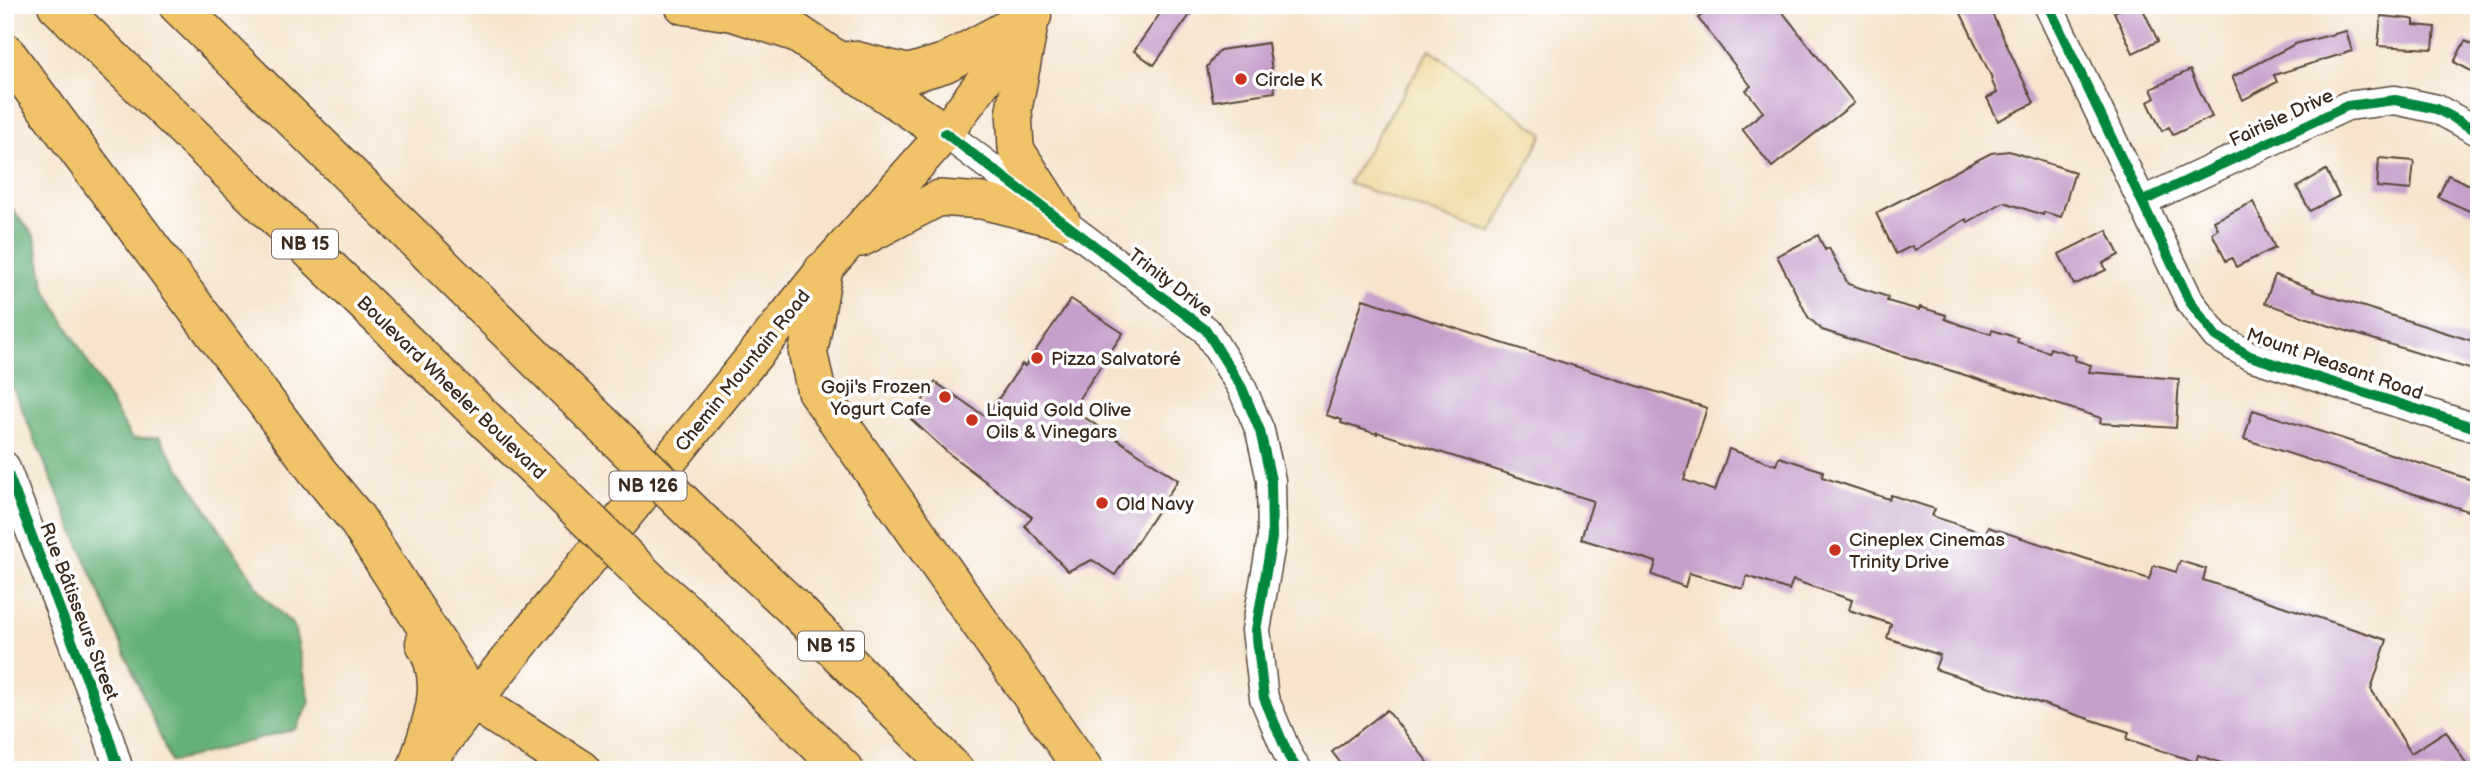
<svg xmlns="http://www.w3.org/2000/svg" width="2484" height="775" viewBox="0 0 2484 775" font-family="'Balsamiq Sans',sans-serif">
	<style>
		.forest { fill: #66b17a; stroke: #506e4c; stroke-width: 2 }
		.sand { fill: #eeda9e; stroke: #94825e; stroke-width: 2 }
		.building { fill: #c5a0cb }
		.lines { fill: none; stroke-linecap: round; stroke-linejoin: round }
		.minor-casing { stroke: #574638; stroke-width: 31 }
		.major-casing { stroke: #574638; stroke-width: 38 }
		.highway-casing { stroke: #574638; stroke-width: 41 }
		.minor { stroke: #fff; stroke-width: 28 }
		.major { stroke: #f1c369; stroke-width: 35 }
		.highway { stroke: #f1c369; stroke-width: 38 }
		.highway-bridge-casing { stroke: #574638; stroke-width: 41; stroke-linecap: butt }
		.highway-bridge { stroke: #f1c369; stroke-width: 38 }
		.cycleway-casing { stroke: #fff; stroke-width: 15 }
		.cycleway { stroke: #00873e; stroke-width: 10 }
		.poi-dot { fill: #c8321e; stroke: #fff; stroke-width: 2.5 }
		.labels { text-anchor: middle; stroke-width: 7; stroke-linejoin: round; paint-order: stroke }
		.shield { fill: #fff; stroke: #766a62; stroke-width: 2 }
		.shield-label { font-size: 18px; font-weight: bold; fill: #3b2a1e }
		.poi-label { font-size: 19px; fill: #3b2a1e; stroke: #fff; text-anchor: start }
		.street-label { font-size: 19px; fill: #3b2a1e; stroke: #fff }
	</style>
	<rect width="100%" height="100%" fill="#fff"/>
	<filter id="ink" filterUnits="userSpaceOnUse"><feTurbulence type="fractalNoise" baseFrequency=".0143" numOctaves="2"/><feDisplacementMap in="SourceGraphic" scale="14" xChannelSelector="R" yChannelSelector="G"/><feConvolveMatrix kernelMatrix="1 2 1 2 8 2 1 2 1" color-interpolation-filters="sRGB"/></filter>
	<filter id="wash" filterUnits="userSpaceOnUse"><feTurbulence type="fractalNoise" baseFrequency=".00686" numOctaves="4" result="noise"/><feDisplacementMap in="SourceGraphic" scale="28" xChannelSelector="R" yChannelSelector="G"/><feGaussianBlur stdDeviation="1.57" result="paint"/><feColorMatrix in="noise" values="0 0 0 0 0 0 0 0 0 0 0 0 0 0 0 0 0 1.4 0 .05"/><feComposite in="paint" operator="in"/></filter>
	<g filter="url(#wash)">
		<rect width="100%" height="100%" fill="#f6e4cd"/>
		<polygon class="forest" points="5,200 35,237 45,288 132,439 159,437 265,598 294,626 310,702 296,729 171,762 5,369"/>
		<polygon class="sand" points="1430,49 1543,134 1492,233 1348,183"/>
		<g id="blocks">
			<g class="building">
				<polygon points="1166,5 1197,5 1154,65 1134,51"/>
				<polygon points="1715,5 1777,5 1854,103 1772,167 1742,129 1763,112 1746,90 1751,86 1698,18"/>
				<polygon points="1957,5 1988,5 2034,103 1998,121 1987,98 1997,93 1991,79 1992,78"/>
				<polygon points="2128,5 2141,5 2158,41 2133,53 2114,12"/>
				<polygon points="2381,16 2411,19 2414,20 2414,25 2435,27 2433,49 2378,46"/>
				<polygon points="2346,31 2352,51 2274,75 2277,82 2243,100 2232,77 2295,44"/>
				<polygon points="2465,41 2479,47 2479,75 2454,62"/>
				<polygon points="1268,43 1275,92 1213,101 1207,67 1220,50"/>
				<polygon points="2190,70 2212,117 2173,135 2169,127 2162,131 2158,123 2148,102 2155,98 2151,89"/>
				<polygon points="2009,151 2075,172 2061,217 2044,212 2043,215 2004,202 1968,222 1966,219 1915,250 1912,246 1896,254 1876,213 1991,153"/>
				<polygon points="2379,158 2414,161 2411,190 2377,187"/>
				<polygon points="2326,170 2339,196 2310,211 2297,187"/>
				<polygon points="2448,175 2479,189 2479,201 2474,213 2438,197"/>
				<polygon points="2253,202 2275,248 2236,267 2232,258 2226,261 2212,233 2218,229 2214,221"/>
				<polygon points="2107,230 2119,255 2103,263 2106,270 2074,285 2059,254"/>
				<polygon points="1818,235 1825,250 1829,248 1848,284 1888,297 1887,301 1919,310 1920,307 1946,315 1945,319 1961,325 1991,334 1992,330 2018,338 2017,342 2049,352 2050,348 2076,356 2074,360 2091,365 2089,372 2179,379 2176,428 2100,423 2101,418 1822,330 1808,317 1777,256"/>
				<polygon points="2275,275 2314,289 2313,291 2479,343 2479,372 2327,325 2265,303"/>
				<polygon points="1071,299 1123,333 1072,409 1178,480 1115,575 1092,560 1068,571 1025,526 1032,517 947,452 911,419 935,382 986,417 1022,364 1025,366"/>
				<polygon points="1363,299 1707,408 1684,480 1715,491 1729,449 1776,465 1779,457 1823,471 1822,477 1889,499 1891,495 1935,509 1932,516 1986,534 1988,527 2149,579 2154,565 2176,572 2180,561 2206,569 2203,580 2387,640 2371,689 2411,753 2446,731 2470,770 2242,770 2198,755 2196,762 2127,739 2129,732 1935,669 1940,655 1887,638 1891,624 1849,610 1852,600 1793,580 1789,590 1747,576 1743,589 1689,573 1685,587 1652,575 1656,562 1581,539 1593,501 1377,432 1377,434 1341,423 1342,420 1326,415"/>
				<polygon points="2253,410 2478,482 2468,511 2244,439"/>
				<polygon points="1387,710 1434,770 1346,770 1332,752"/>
			</g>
		</g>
	</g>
	<g filter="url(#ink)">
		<use href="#blocks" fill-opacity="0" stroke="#574638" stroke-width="2"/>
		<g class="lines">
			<defs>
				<g id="minor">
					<polyline points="2048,5 2190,302 2216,336 2250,356 2479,429"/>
					<polyline points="945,133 1206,330 1242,388 1260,431 1271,480 1272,538 1256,630 1264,698 1289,757 1298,770"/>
					<polyline points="2143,201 2347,106 2395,100 2437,109 2479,132"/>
					<polyline points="5,466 107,732 119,770"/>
				</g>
				<g id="major">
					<polyline points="1030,26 1014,109 1016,149 1062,221"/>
					<polyline points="861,239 939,198 982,201 1062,221"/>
					<polyline points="421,770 474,701 823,271 945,133 1033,14"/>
				</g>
				<g id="highway">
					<polyline points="57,5 552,484"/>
					<polyline points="178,5 599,421"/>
					<polyline points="684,5 733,12 795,32 945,133"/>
					<polyline points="5,52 318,472 356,518 474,701 581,770"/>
					<polyline points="852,60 908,74 945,63 1032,16"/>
					<polyline points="823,271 808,353 816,390 1084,770"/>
					<polyline points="705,525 798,612 954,770"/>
					<polyline points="655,586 691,617 844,770"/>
					<path d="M416 770C430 728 450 684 425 643"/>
				</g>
			</defs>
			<use href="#minor" class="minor-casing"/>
			<use href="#major" class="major-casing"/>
			<use href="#highway" class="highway-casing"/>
			<use href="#minor" class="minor"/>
			<use href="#major" class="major"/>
			<use href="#highway" class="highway"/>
			<defs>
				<g id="highway-bridge">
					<polyline points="599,421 705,525"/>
					<polyline points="552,484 655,586"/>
				</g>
			</defs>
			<use href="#highway-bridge" class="highway-bridge-casing"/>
			<use href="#highway-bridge" class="highway-bridge"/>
			<defs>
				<g id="cycleway">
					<polyline points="2048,5 2190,302 2216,336 2250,356 2479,429"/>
					<polyline points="945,133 1206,330 1242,388 1260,431 1271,480 1272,538 1256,630 1264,698 1289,757 1298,770"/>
					<polyline points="2143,201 2347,106 2395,100 2437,109 2479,132"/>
					<polyline points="5,466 107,732 119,770"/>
				</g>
			</defs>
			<use href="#cycleway" class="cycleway-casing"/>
			<use href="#cycleway" class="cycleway"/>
		</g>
	</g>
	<g class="poi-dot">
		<circle cx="1241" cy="79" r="7"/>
		<circle cx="1037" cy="358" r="7"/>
		<circle cx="945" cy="397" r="7"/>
		<circle cx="972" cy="420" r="7"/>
		<circle cx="1102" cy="503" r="7"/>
		<circle cx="1835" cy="550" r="7"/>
	</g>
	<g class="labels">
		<g class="shield">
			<rect x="272" y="229.5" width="66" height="29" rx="5"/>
			<rect x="609.5" y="471.5" width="77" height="29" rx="5"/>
			<rect x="798" y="631.5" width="66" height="29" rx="5"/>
		</g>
		<g class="shield-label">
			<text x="305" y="250">NB 15</text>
			<text x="648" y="492">NB 126</text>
			<text x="831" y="652">NB 15</text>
		</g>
		<g class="poi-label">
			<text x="1255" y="86">Circle K</text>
			<text x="1051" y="365">Pizza Salvatoré</text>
			<text x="931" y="393" text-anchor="end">Goji's Frozen<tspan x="931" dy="22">Yogurt Cafe</tspan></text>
			<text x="986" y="416">Liquid Gold Olive<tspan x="986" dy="22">Oils &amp; Vinegars</tspan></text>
			<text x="1116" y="510">Old Navy</text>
			<text x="1849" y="546">Cineplex Cinemas<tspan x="1849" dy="22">Trinity Drive</tspan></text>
		</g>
		<g class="street-label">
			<text transform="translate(2281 117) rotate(-25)" y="7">Fairisle Drive</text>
			<text transform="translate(1171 282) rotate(37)" y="7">Trinity Drive</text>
			<text transform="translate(2335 363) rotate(19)" y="7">Mount Pleasant Road</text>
			<text transform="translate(742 370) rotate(-51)" y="7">Chemin Mountain Road</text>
			<text transform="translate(452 387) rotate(44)" y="7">Boulevard Wheeler Boulevard</text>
			<text transform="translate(80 611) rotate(69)" y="7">Rue Bâtisseurs Street</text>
		</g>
	</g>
	<rect width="2484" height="775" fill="none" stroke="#fff" stroke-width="28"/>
</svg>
